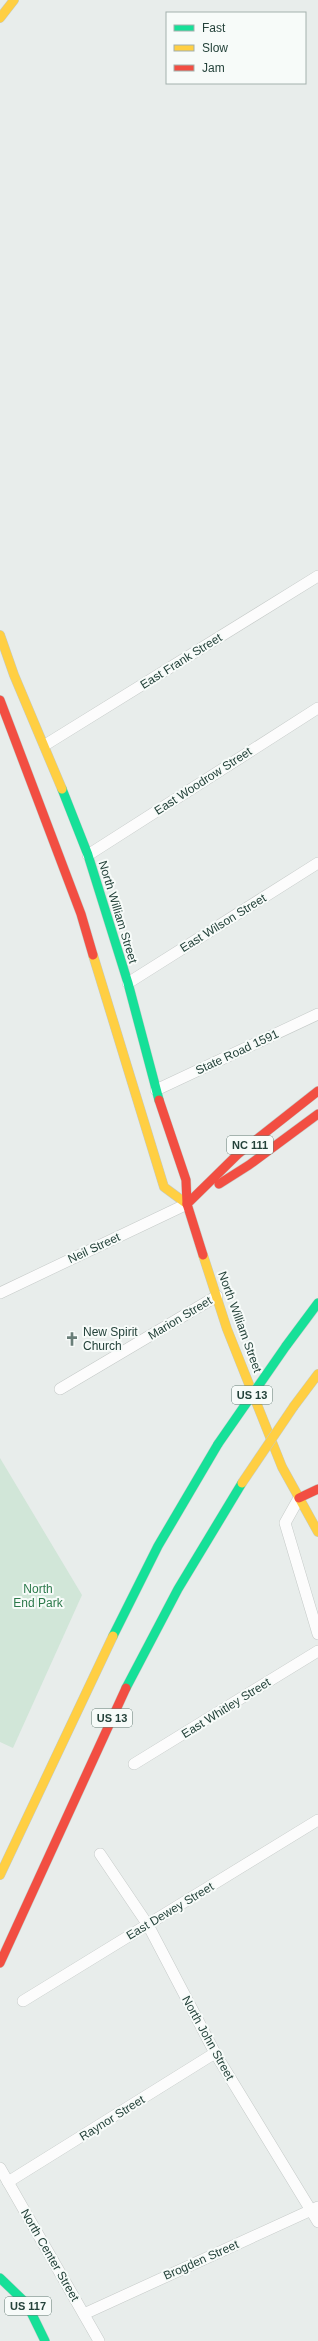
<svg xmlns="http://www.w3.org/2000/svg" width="318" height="2341" viewBox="0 0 318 2341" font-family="Arial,sans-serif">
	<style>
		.green { fill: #d1e6d8 }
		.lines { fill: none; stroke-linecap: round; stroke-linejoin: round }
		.street-casing { stroke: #c5cac8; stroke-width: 12 }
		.fast-casing { stroke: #c3cbc8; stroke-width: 10 }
		.slow-casing { stroke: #c3cbc8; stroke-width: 10 }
		.jam-casing { stroke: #c3cbc8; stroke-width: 10 }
		.street { stroke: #fcfcfc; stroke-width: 11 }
		.fast { stroke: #16e098; stroke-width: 9 }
		.slow { stroke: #ffcf43; stroke-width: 9 }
		.jam { stroke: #f24e42; stroke-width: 9 }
		.fast-bridge-casing { stroke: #c3ccc9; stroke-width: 10; stroke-linecap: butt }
		.slow-bridge-casing { stroke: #c3ccc9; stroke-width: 10; stroke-linecap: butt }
		.fast-bridge { stroke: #16e098; stroke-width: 9 }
		.slow-bridge { stroke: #ffcf43; stroke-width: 9 }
		.labels { text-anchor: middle; stroke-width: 4; stroke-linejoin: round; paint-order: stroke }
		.shield { fill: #f7fbf9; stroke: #637a73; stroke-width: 1 }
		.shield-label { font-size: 11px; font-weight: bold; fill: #24423a }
		.street-label { font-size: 12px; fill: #24423a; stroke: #f7fbf9 }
		.poi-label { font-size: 12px; fill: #24423a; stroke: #f7fbf9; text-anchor: start }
		.park-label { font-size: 12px; fill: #2d7a4b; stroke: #f7fbf9 }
	</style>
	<rect width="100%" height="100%" fill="#e8edeb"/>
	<polygon class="green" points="0,1458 82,1595 13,1748 0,1742"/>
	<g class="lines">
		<defs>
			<g id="street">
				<polyline points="45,745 318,576"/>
				<polyline points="88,855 318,708"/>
				<polyline points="128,983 318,863"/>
				<polyline points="156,1090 318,1014"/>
				<polyline points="0,1293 187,1204"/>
				<polyline points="60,1389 217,1296"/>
				<polyline points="299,1498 285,1523 318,1634"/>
				<polyline points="134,1764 318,1651"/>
				<polyline points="100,1854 148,1925 215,2053 318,2222"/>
				<polyline points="23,2001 318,1820"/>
				<polyline points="0,2168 99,2341"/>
				<polyline points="8,2182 215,2053"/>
				<polyline points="84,2314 318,2207"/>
			</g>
			<g id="fast">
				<polyline points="62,789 88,855 128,983 159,1100"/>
				<polyline points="286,1346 318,1303"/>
				<polyline points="113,1636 158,1546 218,1444"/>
				<polyline points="126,1688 178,1589 242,1483"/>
				<polyline points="0,2278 27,2304 45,2341"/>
			</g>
			<g id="slow">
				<polyline points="0,18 14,0"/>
				<polyline points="0,635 14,675 62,789"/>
				<polyline points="93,955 164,1187 187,1204"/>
				<polyline points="203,1255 227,1329 282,1467 318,1532"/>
				<polyline points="294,1406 318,1374"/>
				<polyline points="0,1875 113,1636"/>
			</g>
			<g id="jam">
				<polyline points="0,700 81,914 93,955"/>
				<polyline points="159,1100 186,1180 187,1204 203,1255"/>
				<polyline points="219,1184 249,1165 318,1114"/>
				<polyline points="187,1204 238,1154 318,1091"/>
				<polyline points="299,1498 318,1489"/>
				<polyline points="0,1963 126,1688"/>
			</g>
		</defs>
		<use href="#street" class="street-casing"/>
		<use href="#fast" class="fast-casing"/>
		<use href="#slow" class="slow-casing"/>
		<use href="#jam" class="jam-casing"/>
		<use href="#street" class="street"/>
		<use href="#fast" class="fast"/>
		<use href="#slow" class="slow"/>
		<use href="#jam" class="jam"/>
		<defs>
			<polyline id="fast-bridge" points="218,1444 286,1346"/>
			<polyline id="slow-bridge" points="242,1483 294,1406"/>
		</defs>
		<use href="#fast-bridge" class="fast-bridge-casing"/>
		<use href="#slow-bridge" class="slow-bridge-casing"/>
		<use href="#fast-bridge" class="fast-bridge"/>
		<use href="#slow-bridge" class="slow-bridge"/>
	</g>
	<defs>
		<symbol id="church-bare" viewBox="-9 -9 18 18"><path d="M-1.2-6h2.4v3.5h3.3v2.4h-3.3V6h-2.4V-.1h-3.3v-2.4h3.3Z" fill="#697e78" stroke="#f7fbf9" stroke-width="2.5" paint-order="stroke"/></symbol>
	</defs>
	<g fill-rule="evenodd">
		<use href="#church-bare" x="62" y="1329" width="20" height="20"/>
	</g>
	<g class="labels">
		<g class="shield">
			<rect x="227" y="1136" width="46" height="18" rx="3"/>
			<rect x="232" y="1386" width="40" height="18" rx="3"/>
			<rect x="92" y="1709" width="40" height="18" rx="3"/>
			<rect x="5" y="2297" width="46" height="18" rx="3"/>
		</g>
		<g class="shield-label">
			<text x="250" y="1149">NC 111</text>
			<text x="252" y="1399">US 13</text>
			<text x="112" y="1722">US 13</text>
			<text x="28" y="2310">US 117</text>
		</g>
		<g class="street-label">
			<text transform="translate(181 661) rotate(-32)" y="4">East Frank Street</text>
			<text transform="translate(203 781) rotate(-33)" y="4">East Woodrow Street</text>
			<text transform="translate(118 912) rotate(73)" y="4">North William Street</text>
			<text transform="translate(223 923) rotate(-32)" y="4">East Wilson Street</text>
			<text transform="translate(237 1052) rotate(-25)" y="4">State Road 1591</text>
			<text transform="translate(94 1248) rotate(-25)" y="4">Neil Street</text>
			<text transform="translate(180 1318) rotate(-31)" y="4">Marion Street</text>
			<text transform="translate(240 1322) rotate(70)" y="4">North William Street</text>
			<text transform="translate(226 1708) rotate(-32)" y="4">East Whitley Street</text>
			<text transform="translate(170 1911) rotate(-31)" y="4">East Dewey Street</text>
			<text transform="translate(208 2038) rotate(61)" y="4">North John Street</text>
			<text transform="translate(112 2118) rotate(-32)" y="4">Raynor Street</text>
			<text transform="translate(50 2255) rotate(60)" y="4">North Center Street</text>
			<text transform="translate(201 2260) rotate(-24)" y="4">Brogden Street</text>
		</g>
		<g class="poi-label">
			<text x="83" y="1336">New Spirit<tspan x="83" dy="14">Church</tspan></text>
		</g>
		<g class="park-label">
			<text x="38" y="1593">North<tspan x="38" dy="14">End Park</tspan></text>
		</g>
	</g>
	<rect x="166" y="12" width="140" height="72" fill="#f7fbf9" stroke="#a3b1ad"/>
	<rect x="174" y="25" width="20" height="6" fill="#16e098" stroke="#a3b1ad"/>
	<text x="202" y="32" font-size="12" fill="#24423a">Fast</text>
	<rect x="174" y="45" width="20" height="6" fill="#ffcf43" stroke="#a3b1ad"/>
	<text x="202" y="52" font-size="12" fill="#24423a">Slow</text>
	<rect x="174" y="65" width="20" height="6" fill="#f24e42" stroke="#a3b1ad"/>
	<text x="202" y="72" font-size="12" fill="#24423a">Jam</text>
</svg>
